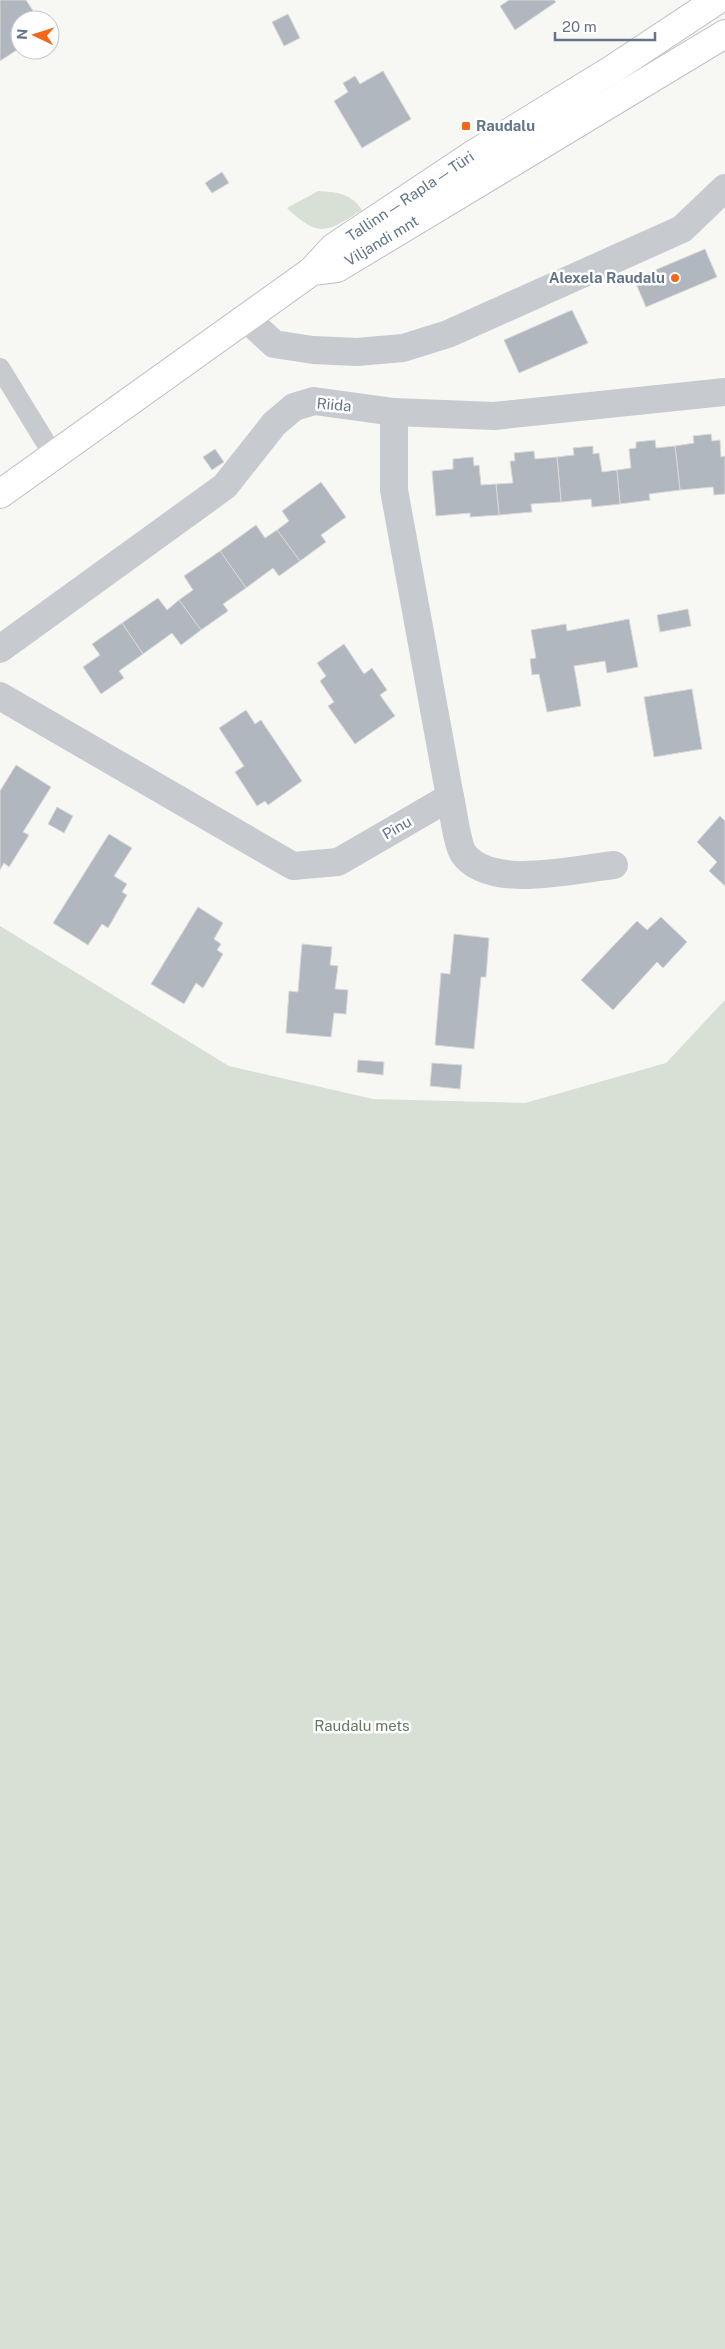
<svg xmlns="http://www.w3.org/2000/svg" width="725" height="2349" viewBox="0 0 725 2349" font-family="'Public Sans',sans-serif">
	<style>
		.green { fill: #d8e0d5 }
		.building { fill: #b0b7bf; stroke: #d9d9d7 }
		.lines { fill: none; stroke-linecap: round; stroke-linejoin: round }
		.secondary-casing { stroke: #bbbfc5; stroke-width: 30 }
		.lane { stroke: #c7cacf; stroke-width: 20 }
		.street { stroke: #c7cacf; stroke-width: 28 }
		.secondary { stroke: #fff; stroke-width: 28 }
		.poi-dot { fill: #f56718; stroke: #fff; stroke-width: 2 }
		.labels { text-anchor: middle; stroke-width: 5; stroke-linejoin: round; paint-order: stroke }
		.poi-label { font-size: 15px; font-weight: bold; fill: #647489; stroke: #fff; text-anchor: start }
		.street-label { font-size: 15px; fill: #647489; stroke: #fff }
		.park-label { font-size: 15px; fill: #617a5f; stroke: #fff }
	</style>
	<rect width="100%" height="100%" fill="#f7f8f4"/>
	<g class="green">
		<path d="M318 191C337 192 351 193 362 210 328 231 320 240 287 208Z"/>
		<polygon points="0,926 229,1066 373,1099 525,1103 666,1063 725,1000 725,2349 0,2349"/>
	</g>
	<g class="building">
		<polygon points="0,0 26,0 39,20 20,20 20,48 0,61"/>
		<polygon points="509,0 554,0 556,2 515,30 500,6"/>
		<polygon points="288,14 300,38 284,46 272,22"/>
		<polygon points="383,71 411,119 362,148 334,101 348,92 343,83 355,76 360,84"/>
		<polygon points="222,172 229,183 212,193 205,183"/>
		<polygon points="705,249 717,277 646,307 634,279"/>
		<polygon points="572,310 588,343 519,373 504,340"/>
		<polygon points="711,434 712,441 720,440 721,457 725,456 725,494 714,495 713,487 680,490 675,446 694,443 693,436"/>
		<polygon points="655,440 656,448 675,446 680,490 649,494 650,500 620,504 617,470 631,468 629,449 636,448 636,442"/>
		<polygon points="593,446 593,454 599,453 602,472 617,470 620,504 592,507 591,499 561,502 557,457 574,455 573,448"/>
		<polygon points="215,449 224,462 212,470 203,457"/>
		<polygon points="534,451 535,459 557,457 561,502 531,504 532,512 499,515 496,484 513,483 510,461 515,461 514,453"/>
		<polygon points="473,457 474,466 479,465 481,485 496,484 499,515 470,517 470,513 436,516 432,471 453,469 453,459"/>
		<polygon points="321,482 346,517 321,535 326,542 300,561 277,530 289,521 282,511"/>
		<polygon points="256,525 265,538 277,530 300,561 279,576 273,568 246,588 220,551"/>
		<polygon points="220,551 246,588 223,604 228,611 201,630 179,600 193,590 184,576"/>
		<polygon points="158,598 167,610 179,600 201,630 181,645 172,633 143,654 122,623"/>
		<polygon points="688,609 691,626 660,632 657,615"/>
		<polygon points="629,619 638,667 607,673 605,661 574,666 581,706 547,712 539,674 532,675 530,659 536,658 531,630 566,624 567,631"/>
		<polygon points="122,623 143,654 119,671 124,678 101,694 83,667 100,655 92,644"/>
		<polygon points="344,644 364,674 372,668 387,690 380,695 395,716 355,744 328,706 334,702 320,681 326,676 317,663"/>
		<polygon points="692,689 702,749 654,757 644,697"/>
		<polygon points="246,710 255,724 261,720 302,781 268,805 265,801 257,806 235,772 244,766 219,728"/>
		<polygon points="16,765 51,787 23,832 29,835 9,867 4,863 0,870 0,791"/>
		<polygon points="57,807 73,816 64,833 48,824"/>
		<polygon points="720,816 725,821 725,886 709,871 717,862 697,842"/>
		<polygon points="109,834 132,848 114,876 127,884 122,892 127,895 108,928 102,924 88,945 53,923"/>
		<polygon points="198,907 223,923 214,939 221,944 217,950 223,954 203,988 196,983 184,1004 151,984"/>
		<polygon points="661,917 687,942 663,968 657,962 613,1010 581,980 637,921 647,930"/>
		<polygon points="454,934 489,938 486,977 481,977 474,1049 435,1045 441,973 450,974"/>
		<polygon points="302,944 332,947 330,965 338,966 335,989 348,990 346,1014 334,1013 331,1037 286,1033 289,991 298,992"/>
		<polygon points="358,1060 384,1062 383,1075 357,1072"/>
		<polygon points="432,1063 462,1065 460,1089 430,1086"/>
	</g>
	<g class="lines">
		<defs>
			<g id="secondary">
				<path id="s1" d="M312 271 333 248 474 154 613 69 717 0"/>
				<path id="s2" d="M0 494 312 271 337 268 725 34"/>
			</g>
		</defs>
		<use href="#secondary" class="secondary-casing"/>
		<polyline class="lane" points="0,368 54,456"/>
		<g class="street">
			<polyline points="247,319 274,344 313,350 357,352 403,348 448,334 682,229 725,188"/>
			<polyline points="0,649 225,486 274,424 294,407 314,401 394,412 494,416 725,392"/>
			<polyline points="0,696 293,866 338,862 450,797 394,490 394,412"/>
			<path d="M450 797C453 810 457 843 463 853 489 891 575 869 614 865"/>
		</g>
		<use href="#secondary" class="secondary"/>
	</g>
	<g class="poi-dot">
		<rect x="461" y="121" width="10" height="10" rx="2.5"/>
		<circle cx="675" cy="278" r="5"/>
	</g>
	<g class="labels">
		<g class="poi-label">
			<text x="476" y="131">Raudalu</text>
			<text x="665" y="283" text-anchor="end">Alexela Raudalu</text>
		</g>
		<g class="street-label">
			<text dy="5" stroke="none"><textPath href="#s1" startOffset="124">Tallinn — Rapla — Türi</textPath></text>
			<text dy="5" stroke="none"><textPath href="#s2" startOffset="461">Viljandi mnt</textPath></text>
			<text transform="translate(334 405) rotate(5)" y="5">Riida</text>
			<text transform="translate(397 828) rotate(-30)" y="5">Pinu</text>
		</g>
		<g class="park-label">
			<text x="362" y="1731">Raudalu mets</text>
		</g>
	</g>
	<g transform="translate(35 35) rotate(274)"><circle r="24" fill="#ffffff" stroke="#c1c7d0"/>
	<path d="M0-4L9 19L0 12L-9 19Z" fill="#f56718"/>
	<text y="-8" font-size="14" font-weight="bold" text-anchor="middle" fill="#647489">N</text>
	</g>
	<path d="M555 32v8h100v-8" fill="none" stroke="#647489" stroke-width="2.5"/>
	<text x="562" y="32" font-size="15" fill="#647489" stroke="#ffffff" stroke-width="4" paint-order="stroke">20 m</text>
</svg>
